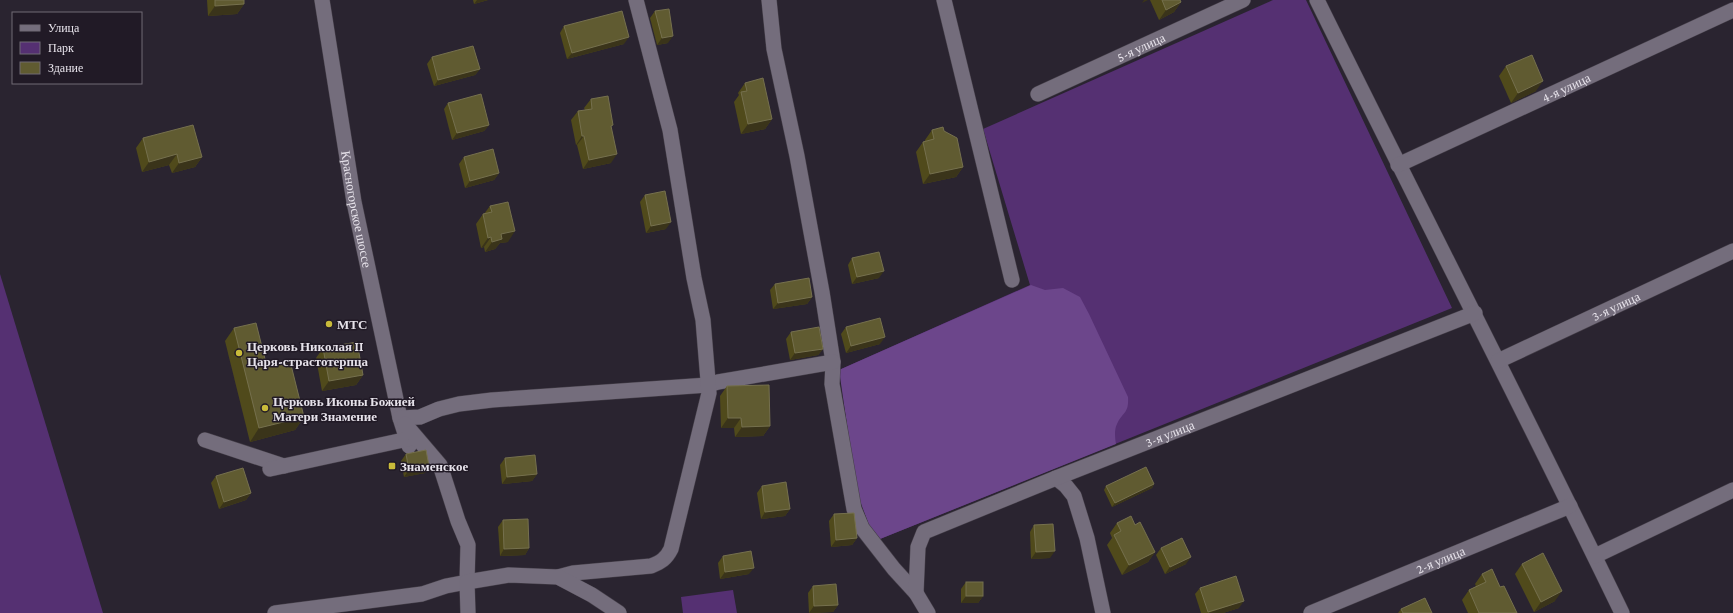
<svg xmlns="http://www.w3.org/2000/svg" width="1733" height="613" viewBox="0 0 1733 613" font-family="'Crimson Pro',serif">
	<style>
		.green { fill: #553072 }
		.forest { fill: #6c468b }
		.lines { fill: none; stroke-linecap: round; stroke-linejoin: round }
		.minor-casing { stroke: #46404a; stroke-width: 16 }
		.minor { stroke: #746d7c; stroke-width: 15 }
		.wall { fill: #504a1b }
		.shaded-wall { fill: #3a341a }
		.building { fill: #605b31; stroke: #75704e }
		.poi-dot { fill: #c9bb3a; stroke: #211a26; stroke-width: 1.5 }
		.labels { text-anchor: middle; stroke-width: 3; stroke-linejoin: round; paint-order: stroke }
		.street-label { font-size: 13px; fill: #e6e2ea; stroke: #211a26 }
		.poi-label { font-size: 13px; font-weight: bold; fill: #e6e2ea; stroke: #211a26; text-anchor: start }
	</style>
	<rect width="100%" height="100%" fill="#2a2430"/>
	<g class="green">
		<polygon points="1273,0 1306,0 1452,308 875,541 839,370 1030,285 983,129"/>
		<polygon points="0,274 103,613 0,613"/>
		<polygon points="733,590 737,613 683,613 681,597"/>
	</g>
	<path class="forest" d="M1031 285 1045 290 1063 288 1080 297 1089 314 1128 397C1129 414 1123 411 1117 424 1114 430 1115 438 1116 444L875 541 857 493 839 370Z"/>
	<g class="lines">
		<defs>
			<g id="minor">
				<path id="s1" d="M322 0 354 202 400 418 409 446"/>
				<polyline points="769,0 774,49 797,156 822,292 833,362 832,384 854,509 862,528 894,569 916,593 928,613"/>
				<polyline points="944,0 1012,280"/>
				<path d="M1317 0C1418 205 1523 408 1622 613"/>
				<path id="s2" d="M1038 94 1243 0"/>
				<path id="s3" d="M1398 165 1733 10"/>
				<path id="s4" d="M1498 361 1733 251"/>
				<polyline points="400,418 420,417 439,409 459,404 492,400 708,385 718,382 833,362"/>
				<polyline points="205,440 284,466"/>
				<polyline points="270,469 408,439"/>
				<polyline points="1056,478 1066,486 1074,496 1087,538 1103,613"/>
				<polyline points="1595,556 1733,490"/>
				<path d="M558 577 573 573 651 566C661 562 666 559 671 549L709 393 703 320 694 278 670 130 636 0"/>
				<path id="s5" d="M916 593 918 547 924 532 1056 478 1475 313"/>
				<polyline points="275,613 422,594 446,586 467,582 468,545 458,521 440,465 405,424"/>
				<polyline points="468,613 467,582 509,575 558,577 592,595 619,613"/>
				<path id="s6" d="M1311 613 1570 506"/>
			</g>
		</defs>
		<use href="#minor" class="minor-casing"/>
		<use href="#minor" class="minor"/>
	</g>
	<g class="wall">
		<polygon points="207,0 244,0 244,4 237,14 208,16"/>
		<polygon points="473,0 488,0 474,4"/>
		<polygon points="1150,0 1180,0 1181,2 1174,12 1159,20"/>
		<polygon points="655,11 668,43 657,45 650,18"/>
		<polygon points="564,26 624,44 567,59 560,33"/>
		<polygon points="432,57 480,69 475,75 434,86 427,64"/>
		<polygon points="1506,66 1536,91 1511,103 1499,76"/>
		<polygon points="745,83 772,119 765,129 741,134 734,102 739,95 738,93"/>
		<polygon points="591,99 611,128 611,163 583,169 577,145 576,145 571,120 578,111 585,110 584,108"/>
		<polygon points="448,103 489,125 484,131 452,140 444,109"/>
		<polygon points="932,130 944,131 963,167 956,177 923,184 916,152 923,142 925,141 925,140"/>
		<polygon points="143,138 202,157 195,167 172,173 169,165 142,172 136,148"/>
		<polygon points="464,157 499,173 494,180 465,188 459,164"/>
		<polygon points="645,195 666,229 646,233 640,202"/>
		<polygon points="490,206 508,242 500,243 495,249 485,252 484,247 481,248 476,224 483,214 484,214"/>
		<polygon points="852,258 879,278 852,284 848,265"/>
		<polygon points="775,284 812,297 807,304 773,309 770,290"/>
		<polygon points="846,327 880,344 846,353 841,334"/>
		<polygon points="234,328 267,367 304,417 295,430 250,442 225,341"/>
		<polygon points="791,332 823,349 818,355 790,360 786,339"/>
		<polygon points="323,348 363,375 356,385 322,391 316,358"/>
		<polygon points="727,386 770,426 763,436 735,437 734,428 721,428 720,396"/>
		<polygon points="406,454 429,466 425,473 404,477 401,461"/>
		<polygon points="505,458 537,474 532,481 502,484 500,465"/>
		<polygon points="216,476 251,493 246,500 219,509 211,483"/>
		<polygon points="1154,484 1152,488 1112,507 1104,490 1106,486"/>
		<polygon points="762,486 790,509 785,516 761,519 757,493"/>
		<polygon points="834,514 857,538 852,545 831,547 829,521"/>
		<polygon points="503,520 529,548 525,555 500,556 498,527"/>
		<polygon points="1117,523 1155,552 1148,562 1122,575 1107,545 1112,538 1110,533"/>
		<polygon points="1034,525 1050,558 1031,559 1030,532"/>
		<polygon points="1161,548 1186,564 1165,574 1156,555"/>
		<polygon points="723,556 749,574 720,579 718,563"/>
		<polygon points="1522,564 1555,601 1534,612 1515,574"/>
		<polygon points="1482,574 1500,587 1517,613 1468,613 1462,600 1469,590 1476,586 1475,584"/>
		<polygon points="966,582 983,596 978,603 961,603 961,589"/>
		<polygon points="813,586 838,605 833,612 809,613 808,593"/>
		<polygon points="1200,588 1239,608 1223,613 1201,613 1195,594"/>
		<polygon points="1401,609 1432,613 1398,613"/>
	</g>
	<g class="shaded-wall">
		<polygon points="477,0 488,0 474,4"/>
		<polygon points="1144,0 1148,0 1142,3"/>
		<polygon points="1181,2 1174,12 1159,20 1166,10"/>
		<polygon points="244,4 237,14 208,16 215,6"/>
		<polygon points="673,36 668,43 657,45 662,38"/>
		<polygon points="629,37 624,44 567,59 572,53"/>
		<polygon points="480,69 475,75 434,86 438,80"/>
		<polygon points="1543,81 1536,91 1511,103 1518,93"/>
		<polygon points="772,119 765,129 741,134 748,124"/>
		<polygon points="489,125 484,131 452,140 457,133"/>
		<polygon points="582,136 584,136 577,145 576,145"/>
		<polygon points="177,154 169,165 142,172 149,162"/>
		<polygon points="617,154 611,163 583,169 589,160"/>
		<polygon points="202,157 195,167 172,173 179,163"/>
		<polygon points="963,167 956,177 923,184 930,174"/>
		<polygon points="499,173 494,180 465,188 470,181"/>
		<polygon points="671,222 666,229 646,233 651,226"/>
		<polygon points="515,231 508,242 500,243 495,249 485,252 492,242 501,234"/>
		<polygon points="491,237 484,247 481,248 488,238"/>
		<polygon points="884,271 879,278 852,284 857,277"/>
		<polygon points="812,297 807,304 773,309 778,303"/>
		<polygon points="885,337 880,344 846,353 851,346"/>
		<polygon points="823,349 818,355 790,360 795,353"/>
		<polygon points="363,375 356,385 322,391 329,381"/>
		<polygon points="304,417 295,430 250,442 259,428"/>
		<polygon points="728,418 741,418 734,428 721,428"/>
		<polygon points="770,426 763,436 735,437 742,427"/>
		<polygon points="429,466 425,473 404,477 409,470"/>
		<polygon points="537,474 532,481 502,484 507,477"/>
		<polygon points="1154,484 1152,488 1112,507 1115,503"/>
		<polygon points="251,493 246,500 219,509 224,502"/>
		<polygon points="790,509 785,516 761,519 765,512"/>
		<polygon points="857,538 852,545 831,547 836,540"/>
		<polygon points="529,548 525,555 500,556 504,549"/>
		<polygon points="1055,551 1050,558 1031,559 1036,552"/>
		<polygon points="1155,552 1148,562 1122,575 1129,565"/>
		<polygon points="1191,557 1186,564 1165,574 1170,567"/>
		<polygon points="754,568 749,574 720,579 725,572"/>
		<polygon points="1562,591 1555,601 1534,612 1541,602"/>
		<polygon points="966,596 983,596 978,603 961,603"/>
		<polygon points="1244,601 1239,608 1223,613 1208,613"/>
		<polygon points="838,605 833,612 809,613 814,606"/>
	</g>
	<g class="building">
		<polygon points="215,0 244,0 244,4 215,6"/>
		<polygon points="1162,0 1180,0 1181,2 1166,10"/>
		<polygon points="669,9 673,36 662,38 655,11"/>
		<polygon points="622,11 629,37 572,53 564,26"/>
		<polygon points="473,46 480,69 438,80 432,57"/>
		<polygon points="1532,55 1543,81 1518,93 1506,66"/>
		<polygon points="763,78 772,119 748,124 741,92 747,91 745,83"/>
		<polygon points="481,94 489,125 457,133 448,103"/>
		<polygon points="608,96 613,125 611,126 617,154 589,160 584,136 582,136 578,111 592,109 591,99"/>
		<polygon points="193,125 202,157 179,163 177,154 149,162 143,138"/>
		<polygon points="943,127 944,131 957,138 963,167 930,174 923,142 934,139 932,130"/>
		<polygon points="493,149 499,173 470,181 464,157"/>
		<polygon points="665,191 671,222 651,226 645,195"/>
		<polygon points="508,202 515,231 501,234 502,239 492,242 491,237 488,238 483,214 492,212 490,206"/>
		<polygon points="879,252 884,271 857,277 852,258"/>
		<polygon points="809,278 812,297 778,303 775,284"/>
		<polygon points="880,318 885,337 851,346 846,327"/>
		<polygon points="256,323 267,367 290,361 304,417 259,428 234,328"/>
		<polygon points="819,327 823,349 795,353 791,332"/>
		<polygon points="357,342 363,375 329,381 323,348"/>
		<polygon points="769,385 770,426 742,427 741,418 728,418 727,386"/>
		<polygon points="426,450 429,466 409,470 406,454"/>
		<polygon points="535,455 537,474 507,477 505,458"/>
		<polygon points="1146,467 1154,484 1115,503 1106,486"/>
		<polygon points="243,468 251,493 224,502 216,476"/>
		<polygon points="786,482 790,509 765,512 762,486"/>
		<polygon points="854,513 857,538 836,540 834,514"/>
		<polygon points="1131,516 1135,525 1140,522 1155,552 1129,565 1114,535 1121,531 1117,523"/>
		<polygon points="528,519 529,548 504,549 503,520"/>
		<polygon points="1053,524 1055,551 1036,552 1034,525"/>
		<polygon points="1182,538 1191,557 1170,567 1161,548"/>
		<polygon points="751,551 754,568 725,572 723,556"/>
		<polygon points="1543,553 1562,591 1541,602 1522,564"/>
		<polygon points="1492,569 1500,587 1504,586 1517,613 1479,613 1469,590 1486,582 1482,574"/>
		<polygon points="1236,576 1244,601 1208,612 1200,588"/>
		<rect x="966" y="582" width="17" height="14"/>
		<polygon points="836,584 838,605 814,606 813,586"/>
		<polygon points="1425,598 1432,613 1403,613 1401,609"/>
	</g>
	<g class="poi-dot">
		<circle cx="329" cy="324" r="4"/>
		<circle cx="239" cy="353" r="4"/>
		<circle cx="265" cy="408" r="4"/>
		<rect x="388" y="462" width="8" height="8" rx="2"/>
	</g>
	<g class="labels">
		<g class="street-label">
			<text dy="5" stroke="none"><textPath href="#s2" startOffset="113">5-я улица</textPath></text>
			<text dy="5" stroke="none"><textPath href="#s3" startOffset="185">4-я улица</textPath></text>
			<text dy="5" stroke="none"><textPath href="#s1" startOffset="212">Красногорское шоссе</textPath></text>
			<text dy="5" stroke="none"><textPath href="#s4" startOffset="130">3-я улица</textPath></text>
			<text dy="5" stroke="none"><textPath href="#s5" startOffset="327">3-я улица</textPath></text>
			<text dy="5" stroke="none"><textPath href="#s6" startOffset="140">2-я улица</textPath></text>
		</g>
		<g class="poi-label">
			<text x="337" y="329">МТС</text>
			<text x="247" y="351">Церковь Николая II<tspan x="247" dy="15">Царя-страстотерпца</tspan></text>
			<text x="273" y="406">Церковь Иконы Божией<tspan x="273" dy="15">Матери Знамение</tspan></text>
			<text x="400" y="471">Знаменское</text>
		</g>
	</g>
	<rect x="12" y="12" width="130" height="72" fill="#211a26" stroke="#706a74"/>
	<rect x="20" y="25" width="20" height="6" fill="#746d7c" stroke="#706a74"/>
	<text x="48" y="32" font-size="12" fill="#e6e2ea">Улица</text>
	<rect x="20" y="42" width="20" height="12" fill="#553072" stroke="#706a74"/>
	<text x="48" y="52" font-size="12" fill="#e6e2ea">Парк</text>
	<rect x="20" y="62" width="20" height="12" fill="#605b31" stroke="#706a74"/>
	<text x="48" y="72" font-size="12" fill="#e6e2ea">Здание</text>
</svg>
